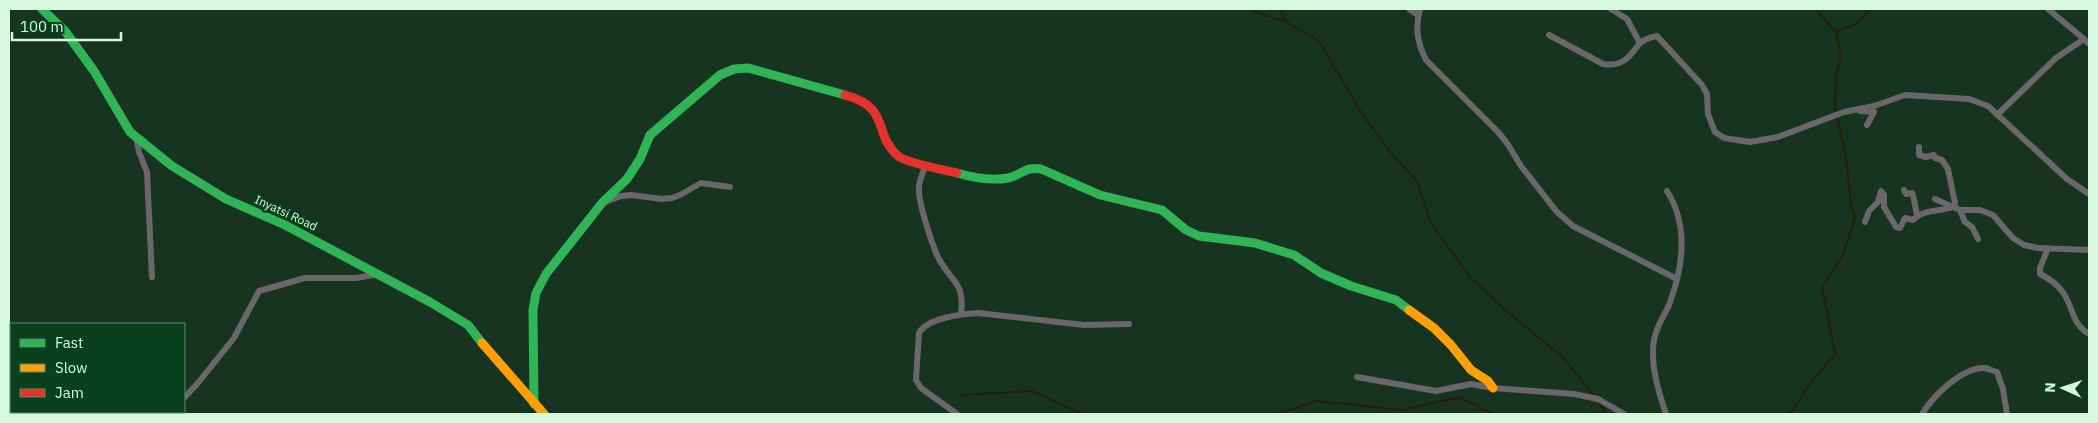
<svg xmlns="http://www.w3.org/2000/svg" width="2098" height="423" viewBox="0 0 2098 423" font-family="'IBM Plex Sans',sans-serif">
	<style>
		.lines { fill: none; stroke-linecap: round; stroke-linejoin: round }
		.stream { stroke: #271f03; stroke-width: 2 }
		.street { stroke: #6a666c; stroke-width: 6 }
		.fast { stroke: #30b455; stroke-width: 9 }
		.slow { stroke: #ff9f0a; stroke-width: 9 }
		.jam { stroke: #e5322d; stroke-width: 9 }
		.labels { text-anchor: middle; stroke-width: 5; stroke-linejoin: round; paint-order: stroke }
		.street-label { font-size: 12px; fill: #d6f8dc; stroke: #0a411d }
	</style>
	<rect width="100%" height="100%" fill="#173421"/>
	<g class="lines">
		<g class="stream">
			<polyline points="1250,9 1264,15 1285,21 1319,41 1364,117 1395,158 1417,181 1431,223 1469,276 1512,316 1564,358 1593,395"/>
			<polyline points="1280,9 1285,20"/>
			<polyline points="1836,32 1855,24 1871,9"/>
			<polyline points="961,395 1032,391 1082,414"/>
			<polyline points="1599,403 1607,414"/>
			<polyline points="1277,414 1317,401 1402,410 1460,397 1492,414"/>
			<polyline points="1593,414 1605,412"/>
			<polyline points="1790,414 1811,382 1835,354 1822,287 1843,255 1855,217 1851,206 1846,157 1835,107 1836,77 1841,56 1836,33 1816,9"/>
		</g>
		<g class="street">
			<polyline points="1409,9 1418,15"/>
			<path d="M1420 9C1415 28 1417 42 1426 60L1498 132 1507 143 1521 166 1557 212 1573 226 1677 279"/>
			<polyline points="1611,9 1627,19 1640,43"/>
			<polyline points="2048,9 2084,39"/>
			<path d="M1549 35 1603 64C1622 67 1629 58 1639 44 1643 40 1652 37 1657 36L1702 85 1707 94 1708 114 1715 132 1724 138 1750 142 1778 137 1844 112 1874 106 1905 95 1969 99 1988 106 2067 179 2089 194"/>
			<polyline points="1860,111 1874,112 1867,125"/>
			<polyline points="1997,115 2056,58 2084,39 2089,44"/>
			<polyline points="136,136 139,152 147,172 152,277"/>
			<path d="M926 165C923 173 919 179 919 188 918 202 932 245 939 259 952 283 965 282 961 314"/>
			<polyline points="1904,190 1906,194 1912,193 1913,195 1917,215"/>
			<polyline points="1935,199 1960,210 1980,210 1993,215 2013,238 2024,245 2038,248 2089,250"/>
			<polyline points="605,202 621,196 631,195 662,199 672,198 680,195 701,183 730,187"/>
			<polyline points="1960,210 1965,222 1972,227 1978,239"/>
			<path d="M1865 222 1869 211 1878 202 1881 191 1884 195V207L1896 227 1900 228 1905 218 1913 220C1923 209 1939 212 1953 207L1955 203 1948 169 1942 160 1935 158 1934 155 1926 157 1919 155V147"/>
			<path d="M2048 248 2040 268V274C2048 278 2056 283 2062 291 2073 305 2071 324 2089 334"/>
			<polyline points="1357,377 1436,391 1471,384 1493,388 1574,394 1598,399 1624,414"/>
			<polyline points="184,398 198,383 234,338 259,291 305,278 356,278 379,274"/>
			<polyline points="168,414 170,412"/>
			<path d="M957 414 921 388 916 380 919 333C927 318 962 314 978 313L1084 325 1129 324"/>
			<path d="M1666 414C1658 390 1650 365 1654 340 1656 327 1664 316 1669 305 1683 268 1689 226 1667 191"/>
			<path d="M1922 414C1933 396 1962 367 1985 368 1989 369 1993 371 1997 372L2003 389 2007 414"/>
		</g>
		<g class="fast">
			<polyline points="42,9 65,31 94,71 130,132 172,166 226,199 285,225 430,302 468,325 482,343"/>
			<path d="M957 173C974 178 991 181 1008 178 1022 175 1025 166 1041 169L1100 195 1162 210 1186 230 1199 236 1255 243 1294 255 1321 273 1351 286 1396 300 1409 310"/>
			<polyline points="534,404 533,310 536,293 546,274 602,203 627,179 640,159 650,135 720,75 734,69 748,68 845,95"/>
		</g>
		<g class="slow">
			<polyline points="1409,310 1434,328 1451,345 1471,370 1488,381 1493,388"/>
			<polyline points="482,343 544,414"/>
		</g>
		<path class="jam" d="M845 95C892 108 872 133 898 156 906 163 945 170 957 173"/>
	</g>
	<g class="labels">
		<g class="street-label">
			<text transform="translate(286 213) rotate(25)" y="4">Inyatsi Road</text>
		</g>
	</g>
	<rect width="2098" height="423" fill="none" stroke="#d6f8dc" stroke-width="20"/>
	<rect x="10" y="323" width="175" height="90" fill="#0a411d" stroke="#5c8a69"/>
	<rect x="20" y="339" width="25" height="8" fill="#30b455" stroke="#5c8a69"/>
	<text x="55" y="348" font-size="15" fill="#d6f8dc">Fast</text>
	<rect x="20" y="364" width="25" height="8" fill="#ff9f0a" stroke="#5c8a69"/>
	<text x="55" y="373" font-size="15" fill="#d6f8dc">Slow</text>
	<rect x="20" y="389" width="25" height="8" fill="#e5322d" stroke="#5c8a69"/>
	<text x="55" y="398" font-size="15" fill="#d6f8dc">Jam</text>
	<g transform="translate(2063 388) rotate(273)" stroke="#0a411d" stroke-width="4" paint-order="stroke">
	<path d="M0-4L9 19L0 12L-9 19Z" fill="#d6f8dc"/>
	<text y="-8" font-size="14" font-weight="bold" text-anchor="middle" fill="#d6f8dc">N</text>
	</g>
	<path d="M12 32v8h109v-8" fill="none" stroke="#d6f8dc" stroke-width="2.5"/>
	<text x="20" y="32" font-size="15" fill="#d6f8dc" stroke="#0a411d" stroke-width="4" paint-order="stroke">100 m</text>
</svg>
